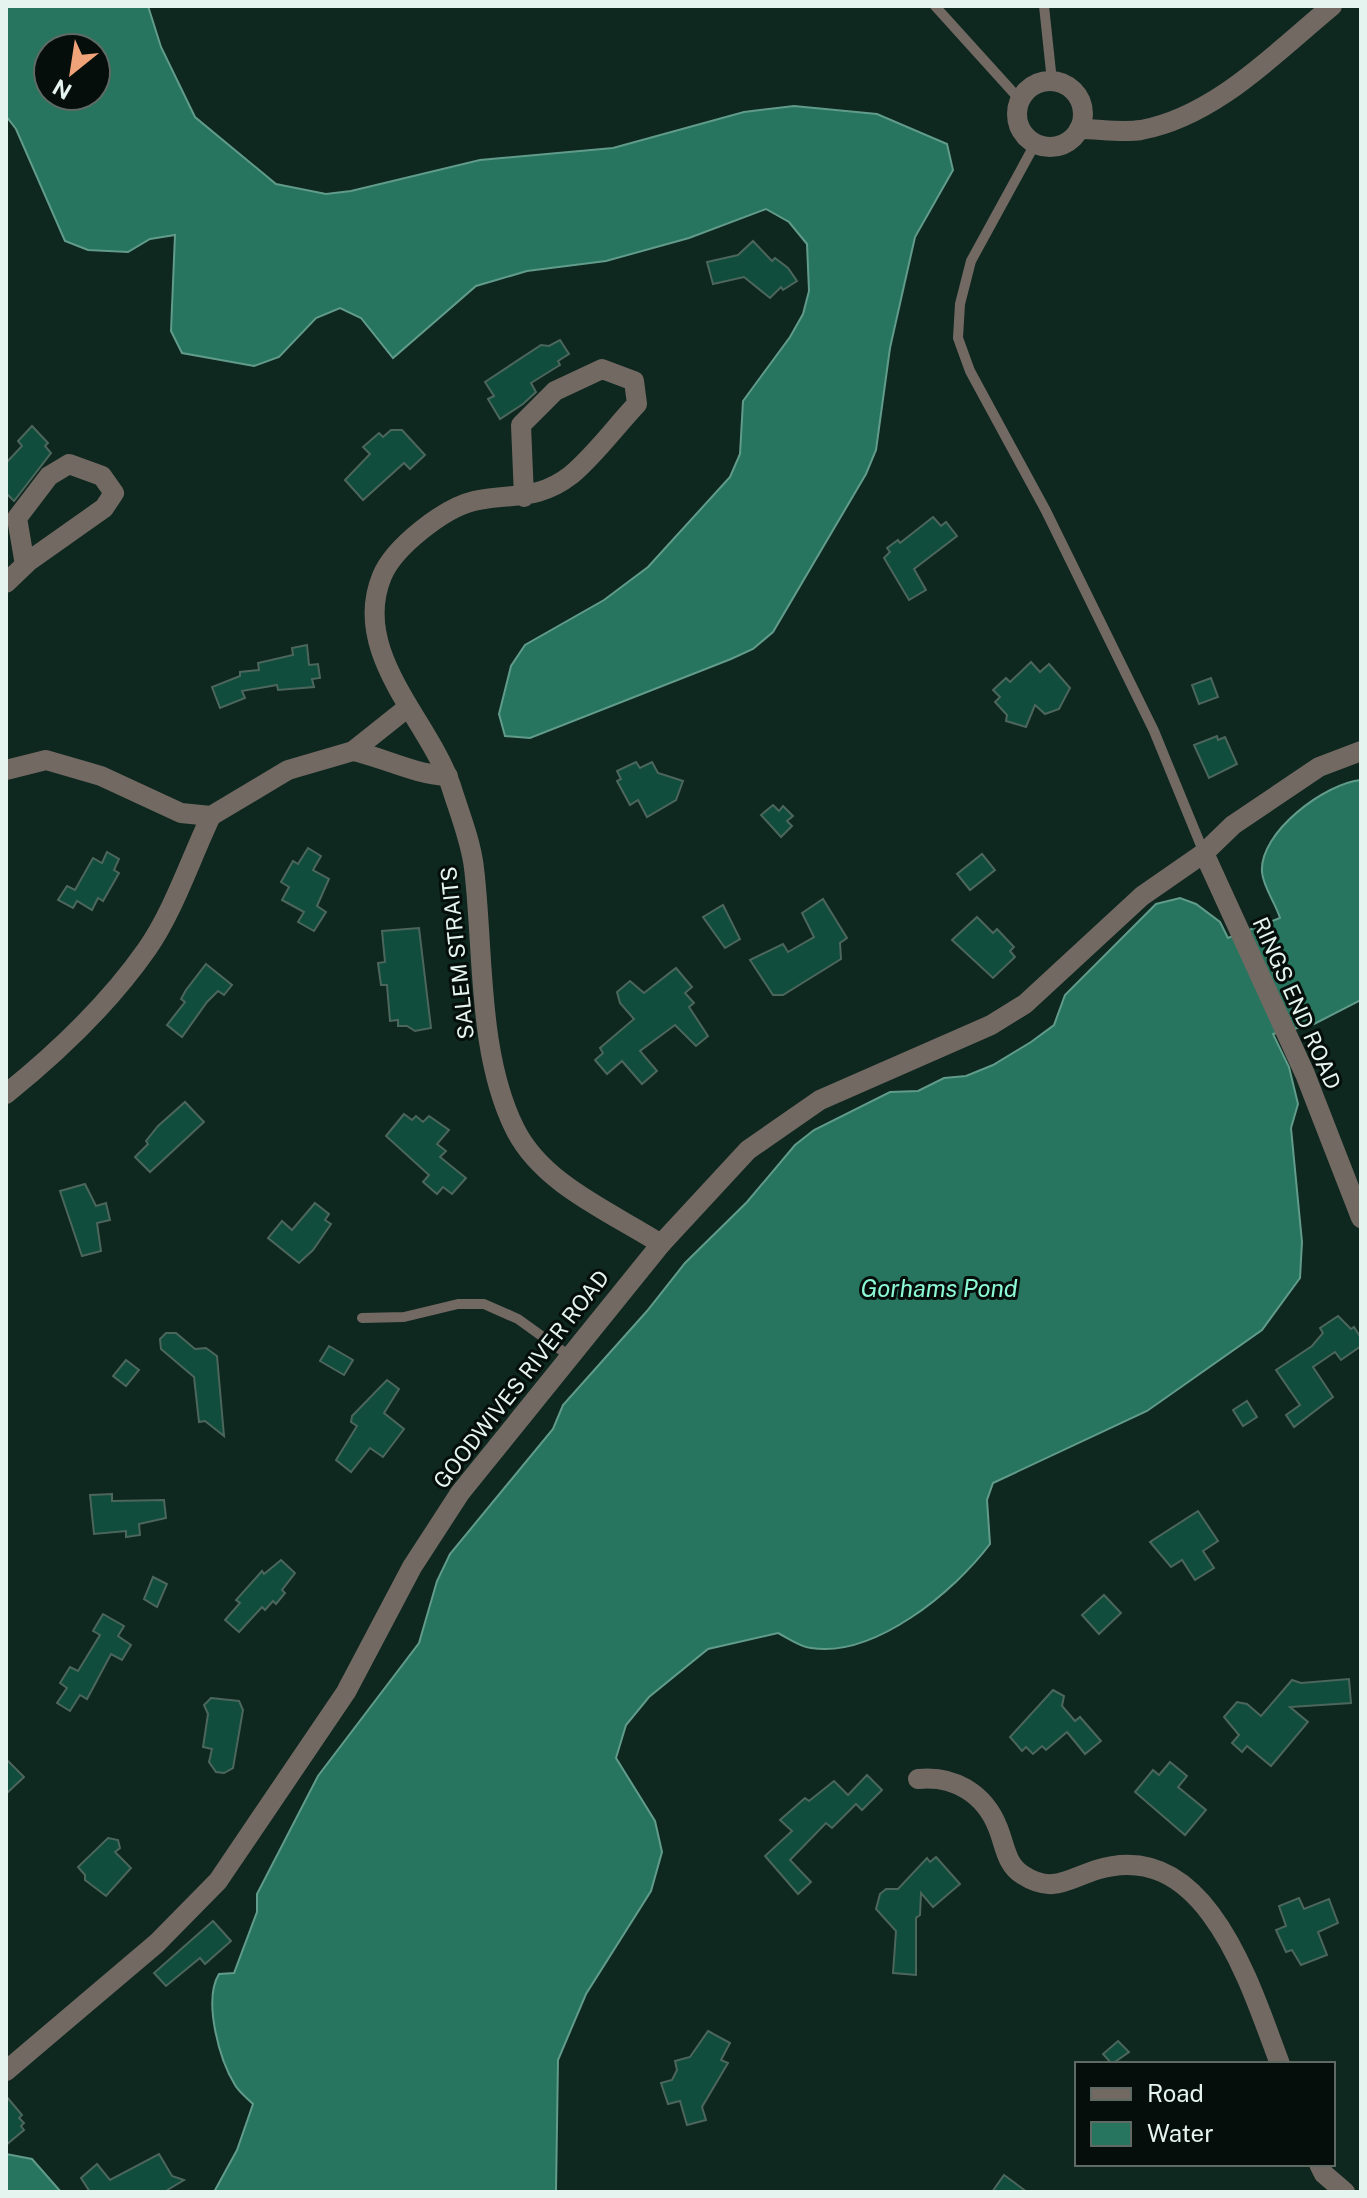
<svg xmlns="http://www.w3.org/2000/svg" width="1367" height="2198" viewBox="0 0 1367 2198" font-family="'Public Sans',sans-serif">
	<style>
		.water { fill: #28755f; stroke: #619b8a; stroke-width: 2; fill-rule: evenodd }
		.building { fill: #104d3d; stroke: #4c665c; stroke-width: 2 }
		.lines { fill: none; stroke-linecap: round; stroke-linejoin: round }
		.lane { stroke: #736963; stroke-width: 10 }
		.street { stroke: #736963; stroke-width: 20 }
		.labels { text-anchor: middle; stroke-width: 6; stroke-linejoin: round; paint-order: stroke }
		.street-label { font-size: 22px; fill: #e5f4ee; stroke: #050e0a }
		.water-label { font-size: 24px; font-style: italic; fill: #8dfad7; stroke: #050e0a }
	</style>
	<rect width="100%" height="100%" fill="#0e271f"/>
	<g class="water">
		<path d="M6 6H148L161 47 195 117 276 184 326 194 351 191 480 160 613 148 744 112 794 106 877 114 947 144 953 170 915 237 890 348 876 450 866 474 773 632 753 649 731 659 530 738 505 736 499 714 511 666 525 645 604 600 648 567 730 477 740 454 743 401 790 337 803 314 809 291 807 244 789 222 766 209 689 238 606 261 527 271 476 286 393 358 361 318 340 308 316 318 279 357 254 366 182 353 171 331 175 235 150 239 128 252 88 250 65 241 16 129 6 116ZM48 48H96V96H48Z"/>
		<path d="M1361 780V1000L1314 1024 1273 1034 1289 1067 1298 1104 1291 1128 1302 1242 1300 1278 1262 1330 1147 1411 993 1483 987 1500 990 1544C954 1592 874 1658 811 1648 800 1647 788 1638 778 1633L708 1649 649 1697 626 1725 616 1758 655 1821 662 1852 651 1891 586 1994 558 2060 556 2192H214L237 2150 253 2104C247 2098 239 2092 235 2085 219 2059 203 2000 219 1974L234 1973 257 1912V1894L318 1776 419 1643 437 1581 450 1554 553 1429 563 1405 647 1311 685 1263 747 1202 795 1145 814 1130 890 1092 918 1091 944 1078 966 1076 993 1065 1031 1042 1054 1025 1065 995 1156 904 1180 898 1196 904 1220 922 1228 938 1280 918C1276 904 1263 887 1262 872 1259 832 1326 783 1361 780Z"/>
		<polygon points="6,2154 32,2159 61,2192 6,2192"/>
	</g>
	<g class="building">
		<polygon points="753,241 772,261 775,258 788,268 797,281 783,290 781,287 770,298 744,277 713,284 707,262 738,255"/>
		<polygon points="560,340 569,354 558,361 560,365 531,383 536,392 523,404 500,419 488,399 494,396 485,382 541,345 549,346"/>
		<polygon points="32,426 48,443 45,446 51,453 14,501 6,493 6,463 22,446 18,441"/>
		<polygon points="391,430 402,430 425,455 410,469 404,463 363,500 345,480 370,454 363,447 379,433 383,437"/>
		<polygon points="933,517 941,526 946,522 957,536 914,569 926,590 909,600 884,558 890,552 887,548 898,540 900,543"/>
		<polygon points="307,645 309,665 318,664 320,678 312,679 314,687 278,690 277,685 242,691 245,698 220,708 212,687 240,676 240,672 259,670 258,663 293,655 292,648"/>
		<polygon points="1031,662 1040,672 1049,664 1070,688 1059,709 1045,714 1035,705 1026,727 1006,721 1007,715 995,702 1000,697 993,690 1006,678 1010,682"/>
		<polygon points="1211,678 1218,697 1199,704 1192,685"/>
		<polygon points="1217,736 1218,740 1225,737 1237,764 1209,778 1194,745"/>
		<polygon points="636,762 640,768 652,762 658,773 683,781 676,800 647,817 638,800 630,805 617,781 621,779 617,771"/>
		<polygon points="773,805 779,811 783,806 793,816 787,821 792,826 781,837 761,815"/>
		<polygon points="308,848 321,856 313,870 329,879 317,906 326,912 314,931 298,922 304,912 282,900 289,887 281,882 293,861 298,864"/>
		<polygon points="107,852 119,859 114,870 119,873 103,901 98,898 92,910 77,901 73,908 58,900 67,886 75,890 93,858 102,863"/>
		<polygon points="982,854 995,870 970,890 957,874"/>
		<polygon points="823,899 847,938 840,943 841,959 783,995 773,995 750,960 783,944 788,952 814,937 802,913"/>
		<polygon points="723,905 740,939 725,948 703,917"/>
		<polygon points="977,917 993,933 997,929 1014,947 1010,951 1015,957 993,978 952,940"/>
		<polygon points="419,928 431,1028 415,1031 407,1026 398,1026 398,1020 390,1021 387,985 381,985 378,963 385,962 382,931"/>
		<polygon points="206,964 232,985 224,995 218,991 207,1002 182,1037 167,1025 185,1002 181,999 186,990"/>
		<polygon points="676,968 692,987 685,993 694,1003 689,1007 708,1036 696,1046 675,1025 640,1051 657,1071 642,1084 622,1061 607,1074 595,1060 603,1053 600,1048 634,1019 620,1003 617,992 630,981 644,993"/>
		<polygon points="185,1102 204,1122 150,1172 135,1157 148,1144 146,1141 158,1126"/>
		<polygon points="404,1114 412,1120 416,1116 423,1122 429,1116 449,1130 437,1144 446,1151 440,1157 466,1178 452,1194 443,1187 437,1194 423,1182 429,1175 386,1136"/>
		<polygon points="85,1184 96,1206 106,1203 110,1220 97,1223 101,1251 82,1256 60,1191"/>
		<polygon points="315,1203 329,1214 325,1220 331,1224 313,1250 299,1263 268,1238 282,1221 292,1230"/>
		<polygon points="1338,1316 1351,1329 1354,1327 1361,1338 1361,1346 1341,1360 1335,1352 1313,1367 1333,1397 1294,1427 1286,1415 1300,1405 1276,1370 1312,1346 1323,1333 1320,1328"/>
		<polygon points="166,1333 176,1333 195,1349 206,1348 217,1356 224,1436 205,1421 199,1422 194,1377 161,1349 160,1339"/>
		<polygon points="329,1346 353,1360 344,1375 320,1361"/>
		<polygon points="126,1360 139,1370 126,1386 113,1376"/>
		<polygon points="387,1380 399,1389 384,1413 404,1429 383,1457 370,1448 351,1472 336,1460 357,1426 351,1422 352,1416"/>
		<polygon points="1247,1401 1257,1417 1243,1426 1233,1410"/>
		<polygon points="112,1494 112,1501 164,1500 166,1518 139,1524 140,1535 126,1537 126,1531 94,1534 90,1495"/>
		<polygon points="1198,1511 1218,1541 1203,1551 1214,1568 1195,1580 1182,1560 1171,1567 1150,1542"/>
		<polygon points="281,1560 295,1573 282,1590 285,1593 276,1604 273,1601 265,1610 262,1607 239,1632 225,1620 240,1603 236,1600 262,1571 264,1574"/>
		<polygon points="153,1577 167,1584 157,1607 144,1599"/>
		<polygon points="1104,1595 1121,1613 1099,1634 1082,1615"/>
		<polygon points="103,1614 124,1626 118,1636 131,1645 122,1660 111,1654 87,1699 80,1695 70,1711 57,1703 67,1688 60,1683 70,1667 78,1671 100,1635 93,1631"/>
		<polygon points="1349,1679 1351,1703 1290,1707 1308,1722 1271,1766 1247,1746 1242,1752 1232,1743 1239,1735 1224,1717 1237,1702 1247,1704 1261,1716 1292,1680 1301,1683"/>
		<polygon points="1053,1690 1064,1696 1062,1706 1075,1721 1080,1717 1101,1741 1085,1754 1067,1732 1046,1750 1042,1746 1033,1754 1026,1747 1022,1751 1010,1737"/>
		<polygon points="211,1698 239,1701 243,1710 233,1768 224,1773 216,1772 209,1762 212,1749 203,1747 208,1714 204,1705"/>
		<polygon points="6,1759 24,1777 6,1794"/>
		<polygon points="1170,1762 1187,1776 1178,1787 1206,1810 1185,1835 1135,1792 1153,1770 1159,1775"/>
		<polygon points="867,1775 882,1790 862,1810 856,1804 832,1828 826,1823 790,1860 811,1882 798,1894 765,1856 792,1831 780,1820 805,1798 809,1801 834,1781 848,1795"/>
		<polygon points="108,1838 118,1840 120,1848 115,1852 131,1868 106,1896 85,1880 85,1875 78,1867"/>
		<polygon points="936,1857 960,1884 933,1907 921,1893 920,1915 916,1918 916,1975 893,1973 896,1931 876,1909 880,1894 886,1889 898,1889 927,1858 930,1862"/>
		<polygon points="1299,1898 1304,1909 1329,1899 1338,1923 1318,1932 1327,1955 1301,1965 1292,1950 1286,1952 1276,1930 1286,1926 1279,1906"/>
		<polygon points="213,1921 231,1941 205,1964 200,1958 166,1986 154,1973"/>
		<polygon points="708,2031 730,2043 721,2060 728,2063 702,2107 706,2120 687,2125 680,2101 668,2104 661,2083 672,2080 677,2070 675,2061 690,2057"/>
		<polygon points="1118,2041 1129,2052 1112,2064 1103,2054"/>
		<polygon points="6,2096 22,2115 19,2118 24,2123 21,2126 24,2130 6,2145"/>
		<polygon points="159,2154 172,2176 184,2180 164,2192 90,2192 81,2178 97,2164 110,2180"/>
		<polygon points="1004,2175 1027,2192 992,2192"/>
	</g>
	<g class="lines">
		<g class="lane">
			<polyline points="935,6 1020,100"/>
			<polyline points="1044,6 1052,81"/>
			<polyline points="1035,144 971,261 960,304 958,338 970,371 1046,511 1154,731 1204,853"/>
			<polyline points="362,1318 404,1317 458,1304 484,1304 518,1319 568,1355"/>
		</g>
		<g class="street">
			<circle cx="1050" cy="114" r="33"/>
			<path d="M1079 129C1099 129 1122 133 1141 130 1216 116 1276 52 1332 6"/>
			<path d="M524 497 521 425 555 391 602 369 634 381 637 404C616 426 595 455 571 475 538 501 510 493 474 501 444 508 394 547 382 576 350 653 429 720 451 786 459 812 471 841 474 868 484 951 477 1053 515 1129 542 1184 611 1212 661 1244"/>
			<polyline points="6,583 29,561 104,508 114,493 102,476 69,464 49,476 17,518 25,565"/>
			<path d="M353 751C385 758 416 775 448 776"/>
			<polyline points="6,770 46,760 101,776 181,813 211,816 288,770 353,751 407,708"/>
			<polyline points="1204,853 1305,1074 1361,1218"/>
			<path d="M6 1094C58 1052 108 1005 147 949 173 912 191 858 211 816"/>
			<path d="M918 1779C954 1775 985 1794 998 1828 1005 1845 1006 1865 1023 1875 1052 1894 1068 1879 1096 1870 1207 1835 1251 1988 1280 2064"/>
			<polyline points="6,2071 157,1943 218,1881 346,1692 412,1567 460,1493 661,1244 748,1150 820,1100 991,1025 1025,1004 1142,896 1204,853 1233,825 1319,767 1361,751"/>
			<polyline points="1319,2164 1324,2174 1345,2192"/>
		</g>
	</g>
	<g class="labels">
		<g class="street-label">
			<text transform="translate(457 953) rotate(-96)" y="8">SALEM STRAITS</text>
			<text transform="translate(1297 1003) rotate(66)" y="8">RINGS END ROAD</text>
			<text transform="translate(521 1379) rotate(-52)" y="8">GOODWIVES RIVER ROAD</text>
		</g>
		<g class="water-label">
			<text x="939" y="1297">Gorhams Pond</text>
		</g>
	</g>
	<rect width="1367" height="2198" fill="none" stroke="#e5f4ee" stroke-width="16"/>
	<rect x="1075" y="2062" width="260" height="104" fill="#050e0a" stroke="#5f6a65" stroke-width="2"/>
	<rect x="1091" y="2088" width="40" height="12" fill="#736963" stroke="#5f6a65" stroke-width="2"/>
	<text x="1147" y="2102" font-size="24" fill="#e5f4ee">Road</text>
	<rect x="1091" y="2122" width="40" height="24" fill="#28755f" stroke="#5f6a65" stroke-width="2"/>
	<text x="1147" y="2142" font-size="24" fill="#e5f4ee">Water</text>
	<g transform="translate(72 72) rotate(210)"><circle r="38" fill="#050e0a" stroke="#5f6a65" stroke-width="2"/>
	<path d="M0-6L14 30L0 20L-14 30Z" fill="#f0a278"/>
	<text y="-12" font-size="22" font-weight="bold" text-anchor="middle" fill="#e5f4ee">N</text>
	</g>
</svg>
